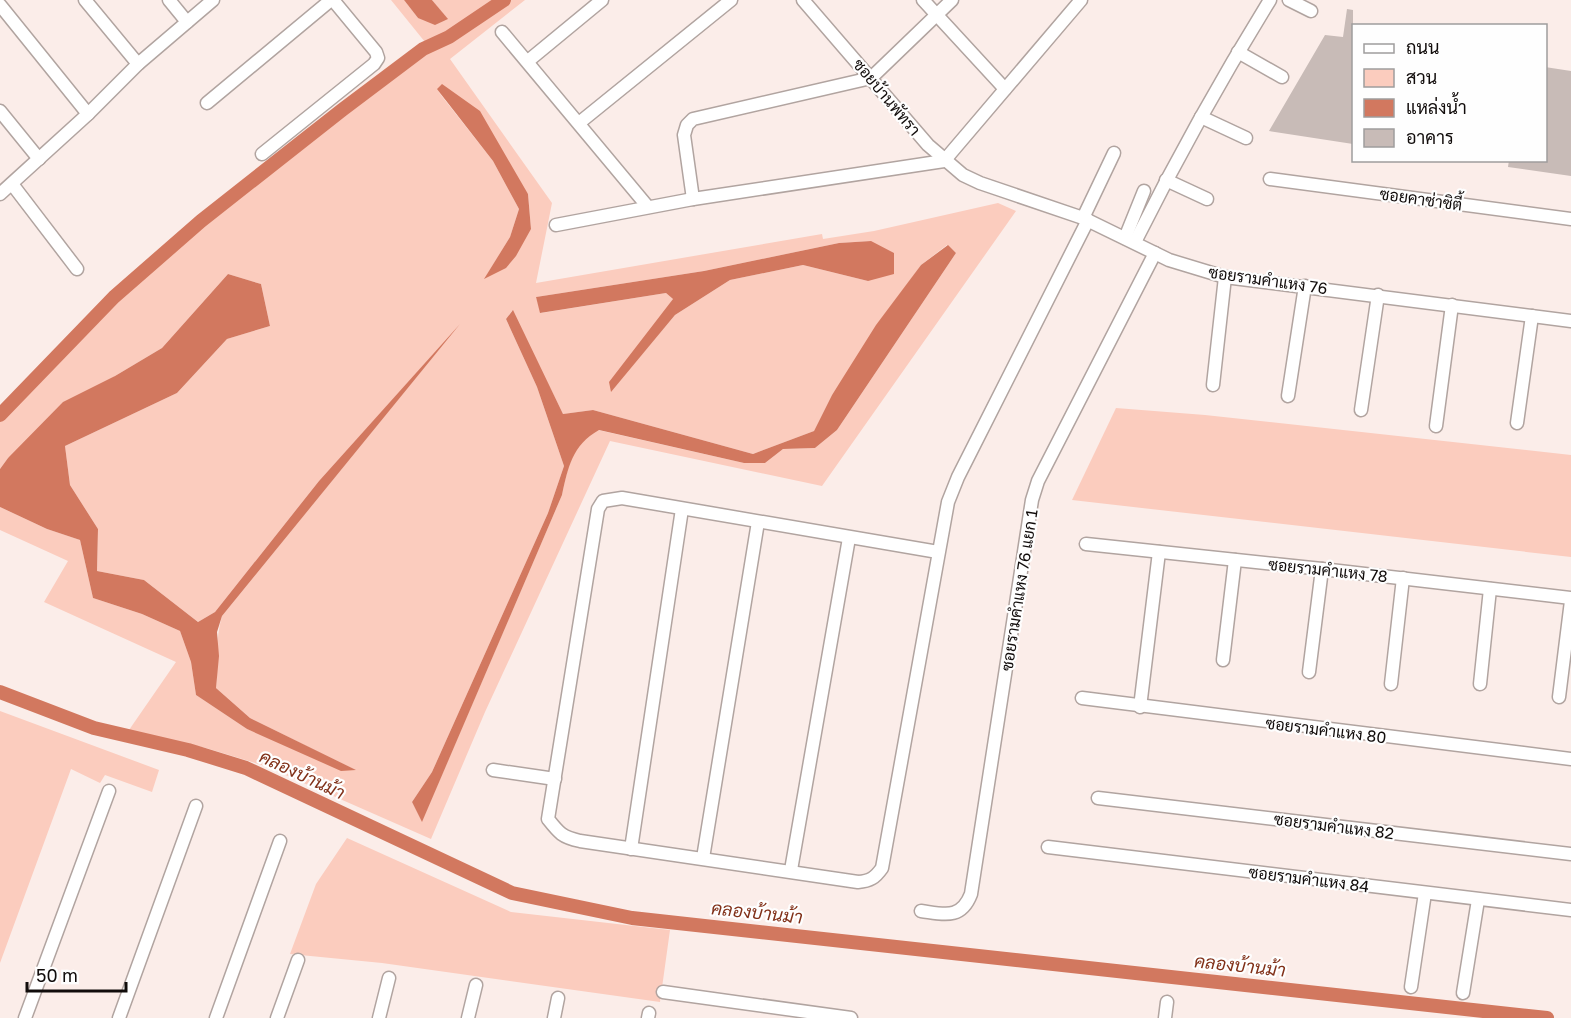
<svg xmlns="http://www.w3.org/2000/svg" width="1571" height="1018" viewBox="0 0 1571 1018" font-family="'Golos Text',Sarabun,sans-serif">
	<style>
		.green { fill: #fbccbe; fill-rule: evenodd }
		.water { fill: #d2785f }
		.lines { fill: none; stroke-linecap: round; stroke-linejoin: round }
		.canal { stroke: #d2785f; stroke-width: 14 }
		.building { fill: #c8bbb7 }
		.minor-casing { stroke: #b1a4a0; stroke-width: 15 }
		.minor { stroke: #fff; stroke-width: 12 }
		.labels { text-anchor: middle; stroke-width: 4.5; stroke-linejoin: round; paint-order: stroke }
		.street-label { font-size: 16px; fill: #110c0b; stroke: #fefefe }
		.water-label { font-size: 18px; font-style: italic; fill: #813018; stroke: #fefefe }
	</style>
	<rect width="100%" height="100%" fill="#fbede9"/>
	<g class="green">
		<path d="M391 0H404L418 18 447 19 432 0H525L450 59 552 203 536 283 822 234 823 239 874 231 998 203 1016 211 822 486 610 441 485 712 431 839 265 766 206 748 129 730 176 662 44 602 68 561 0 530V507L47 529 80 540 93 598 142 614 180 631 191 662 196 695 247 729 355 770 250 718 216 688C218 664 215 639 222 616L449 337 319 481 215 612 198 622 144 580 97 571 98 529 70 485 65 446 177 393 227 339 270 326 261 284 228 274 162 348 115 376 8 458 0 469V422L135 285 203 223 429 52 425 42ZM437 90 528 194 531 229 485 278 510 237 519 209 493 161ZM871 241 868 281 803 265 730 280 675 315 611 391 673 299 666 293 541 313 536 297 704 271 839 243ZM947 245 956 253 837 430 815 448 783 449 765 463H744L598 430C571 445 568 467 562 495L422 821 412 802 432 772 548 513 564 466 537 387 506 319 512 311 563 414 593 410 753 454 814 431 832 395 901 293 921 265Z"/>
		<polygon points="1116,408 1205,415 1571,455 1571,557 1072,500"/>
		<polygon points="0,711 159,770 152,792 105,775 100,783 71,769 0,963"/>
		<polygon points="347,838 511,912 670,930 660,1002 382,963 290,954 316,884"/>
	</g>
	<g class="water">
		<polygon points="404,0 432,0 448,19 435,25 418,18"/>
		<polygon points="442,84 480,111 528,194 531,229 516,256 506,268 484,279 510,237 519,209 493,161 437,89"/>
		<polygon points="871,241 894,253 894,274 868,281 803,265 730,280 675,315 611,392 609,382 673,299 666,293 540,313 536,297 704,271 839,243"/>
		<path d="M948 245 956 253 837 430 815 448 783 449 765 463H744L599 430C572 445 568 468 562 495L422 822 412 802 432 772 548 513 564 466 537 387 506 319 513 310 563 414 593 410 753 454 814 431 832 395 876 325 921 265Z"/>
		<polygon points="228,274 261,284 270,326 227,339 177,393 65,446 70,485 98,529 97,571 144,580 198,622 215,612 319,481 460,324 222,616 217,632 219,656 216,688 250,718 356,770 341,771 247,729 196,695 191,662 180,631 142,614 93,598 80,540 47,529 0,507 0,469 8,458 63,402 115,376 162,348"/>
	</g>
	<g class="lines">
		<g class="canal">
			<polyline points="0,415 114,297 201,221 342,110 423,49 449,37 504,0"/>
			<polyline points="0,692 94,728 188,750 246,768 512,893 632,918 1547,1018"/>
		</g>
	</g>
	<g class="building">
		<polygon points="1347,9 1353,10 1353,144 1269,131 1325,35 1343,37"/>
		<polygon points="1545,67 1571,71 1571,176 1508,167 1509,160 1545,160"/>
	</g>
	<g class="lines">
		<defs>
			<g id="minor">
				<polyline points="85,0 138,64"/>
				<polyline points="169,0 187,22"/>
				<polyline points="803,0 928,145 963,175 980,183 1083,218 1169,260 1225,277 1571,321"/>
				<polyline points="923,0 1005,89"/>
				<polyline points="1289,0 1311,11"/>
				<polyline points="0,5 88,114"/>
				<polyline points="502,32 648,207"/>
				<polyline points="1238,52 1282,77"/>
				<polyline points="528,61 602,0"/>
				<polyline points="207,103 331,0"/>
				<polyline points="0,111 39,159"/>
				<polyline points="1201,117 1246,138"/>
				<polyline points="579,123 731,0"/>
				<polyline points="262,154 374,64 378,58 376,52 333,0"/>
				<polyline points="1270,179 1571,219"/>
				<polyline points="1166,180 1207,199"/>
				<polyline points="12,184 77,269"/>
				<polyline points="0,194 88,114 138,64 213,0"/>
				<polyline points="693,199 684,135 687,125 693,119 871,78 952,0"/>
				<polyline points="1083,218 1114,153"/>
				<polyline points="556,225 693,199 944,161 1081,0"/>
				<polyline points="1125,238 1144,191"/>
				<path d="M1135 242C1176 160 1221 79 1270 0"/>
				<polyline points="1213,385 1225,277"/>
				<polyline points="1288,396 1305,286"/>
				<polyline points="1361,410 1378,295"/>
				<polyline points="1517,423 1532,316"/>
				<polyline points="1436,426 1452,305"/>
				<polyline points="1086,544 1322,569 1571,598"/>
				<path d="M938 552 622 498 603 501 598 509 548 819C559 833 562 837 580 841L858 882C870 881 875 878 882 868L948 502 958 477 1088 220"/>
				<polyline points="1223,660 1235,560"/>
				<polyline points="1309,672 1322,569"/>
				<polyline points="1391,684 1403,578"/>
				<polyline points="1480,684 1490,589"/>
				<polyline points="1559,697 1571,601"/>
				<polyline points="1082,698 1571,759"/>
				<polyline points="1140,707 1159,552"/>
				<polyline points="493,770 555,779"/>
				<polyline points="1098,798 1571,854"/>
				<polyline points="1048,847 1571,910"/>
				<polyline points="631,849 682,509"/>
				<polyline points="703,858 758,522"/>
				<polyline points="791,870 849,538"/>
				<path d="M921 911C944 914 961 920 971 894L1032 500 1038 481 1155 253"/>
				<polyline points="1411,987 1425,893"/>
				<polyline points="663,992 851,1018"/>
				<polyline points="1463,993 1478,900"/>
				<polyline points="25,1018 109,791"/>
				<polyline points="119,1018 196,806"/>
				<polyline points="216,1018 280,841"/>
				<polyline points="277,1018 298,960"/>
				<polyline points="379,1018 389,978"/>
				<polyline points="468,1018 476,985"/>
				<polyline points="554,1018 558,998"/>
				<polyline points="648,1018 649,1013"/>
				<polyline points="1165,1018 1167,1002"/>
			</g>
		</defs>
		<use href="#minor" class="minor-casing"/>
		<use href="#minor" class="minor"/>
	</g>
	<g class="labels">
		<g class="street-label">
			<text transform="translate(887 97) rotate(50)" y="6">ซอยบ้านพัทรา</text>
			<text transform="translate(1421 199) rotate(8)" y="6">ซอยคาซ่าซิตี้</text>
			<text transform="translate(1268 280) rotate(8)" y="6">ซอยรามคำแหง 76</text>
			<text transform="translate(1328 570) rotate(6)" y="6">ซอยรามคำแหง 78</text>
			<text transform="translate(1019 590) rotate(-81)" y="6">ซอยรามคำแหง 76 แยก 1</text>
			<text transform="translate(1326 730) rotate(7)" y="6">ซอยรามคำแหง 80</text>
			<text transform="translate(1334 826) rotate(7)" y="6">ซอยรามคำแหง 82</text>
			<text transform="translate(1309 879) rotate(7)" y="6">ซอยรามคำแหง 84</text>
		</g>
		<g class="water-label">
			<text transform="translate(302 775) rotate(25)" y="6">คลองบ้านม้า</text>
			<text transform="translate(757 913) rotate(6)" y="6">คลองบ้านม้า</text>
			<text transform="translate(1240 966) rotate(6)" y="6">คลองบ้านม้า</text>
		</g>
	</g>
	<rect x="1352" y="24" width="195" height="138" fill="#fefefe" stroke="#9f9d9d" stroke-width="1.5"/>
	<rect x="1364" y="44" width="30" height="9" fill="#ffffff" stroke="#9f9d9d" stroke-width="1.5"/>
	<text x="1406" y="54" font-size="18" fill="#110c0b">ถนน</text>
	<rect x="1364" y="69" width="30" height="18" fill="#fbccbe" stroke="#9f9d9d" stroke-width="1.5"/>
	<text x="1406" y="84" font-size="18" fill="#110c0b">สวน</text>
	<rect x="1364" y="99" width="30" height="18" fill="#d2785f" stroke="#9f9d9d" stroke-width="1.5"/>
	<text x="1406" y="114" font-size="18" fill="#110c0b">แหล่งน้ำ</text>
	<rect x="1364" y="129" width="30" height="18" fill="#c8bbb7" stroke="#9f9d9d" stroke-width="1.5"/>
	<text x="1406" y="144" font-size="18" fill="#110c0b">อาคาร</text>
	<path d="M27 982v9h99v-9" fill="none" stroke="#110c0b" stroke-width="3"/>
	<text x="36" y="982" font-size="18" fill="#110c0b" stroke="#fefefe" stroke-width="4.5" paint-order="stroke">50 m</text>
</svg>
